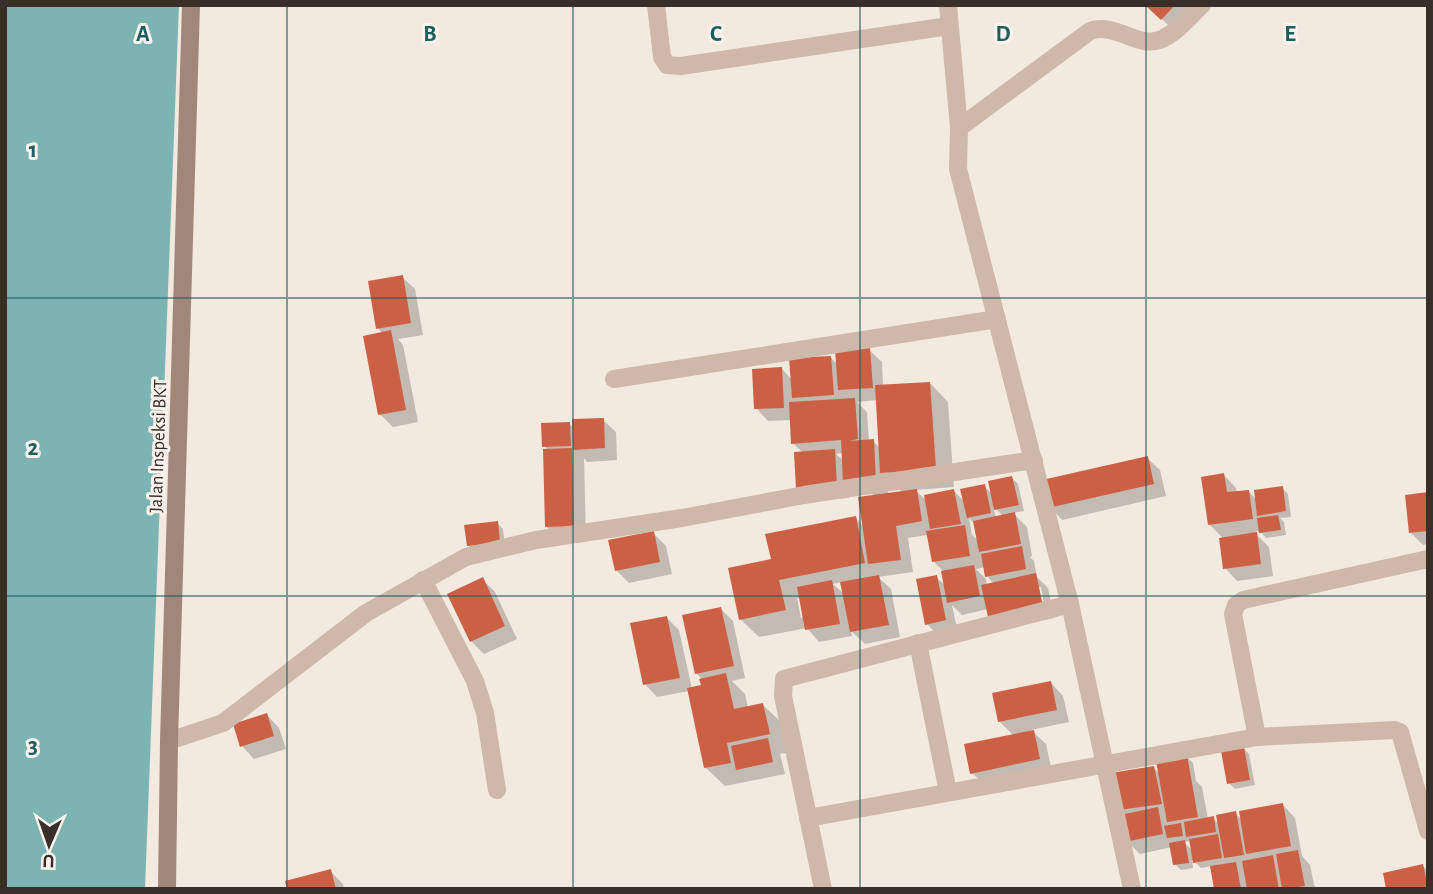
<svg xmlns="http://www.w3.org/2000/svg" width="1433" height="894" viewBox="0 0 1433 894" font-family="'Alegreya Sans',sans-serif">
	<style>
		.water { fill: #7cb3b3 }
		.shadow { fill: #0003; fill-rule: evenodd }
		.building { fill: #cc6045 }
		.lines { fill: none; stroke-linecap: round; stroke-linejoin: round }
		.street { stroke: #cdb8a9; stroke-width: 18 }
		.secondary { stroke: #a1877a; stroke-width: 18 }
		.grid { fill: none; stroke: #1c5d5e; stroke-width: 2; stroke-opacity: 0.55 }
		.labels { text-anchor: middle; stroke-width: 6; stroke-linejoin: round; paint-order: stroke }
		.street-label { font-size: 19px; fill: #3a2e29; stroke: #fbf3ec }
		.grid-label { font-size: 23px; text-anchor: middle; font-weight: bold; fill: #1c5d5e; stroke: #fbf3ec; stroke-width: 6; stroke-linejoin: round; paint-order: stroke }
	</style>
	<rect width="100%" height="100%" fill="#f4e9df"/>
	<polygon class="water" points="5,5 179,5 145,889 5,889"/>
	<g class="shadow">
		<polygon points="1148,5 1199,5 1174,31"/>
		<polygon points="402,277 415,289 423,335 398,339 403,345 418,422 393,427 380,414 383,334 378,328"/>
		<path d="M869 350 882 362 883 386 930 383 948 402 954 487 915 490 927 501 954 491 965 502 984 486 993 495 1012 478 1018 484 1024 511 1013 513 1027 527 1032 556 1030 557 1034 561 1037 577 1048 588 1054 618 1002 629 988 609 962 615 952 605 958 633 940 637 927 624 936 577 946 586 943 571 933 561 927 535 908 538 913 572 878 577 891 589 900 637 865 644 851 631 852 636 819 642 807 628 759 637 740 619 773 561 856 518 864 527 873 497V494L858 495 848 485 849 498 810 500 803 453 793 443 792 420 768 421 756 408 782 369 792 380 830 357 838 365ZM878 400 881 449 873 441H869L867 412 857 402ZM843 453 844 461 836 454ZM887 477 903 493 888 495ZM993 506 1003 516 996 518ZM969 518 974 523 979 541 972 535ZM985 567 987 576 994 584 987 585 986 579 976 569ZM842 582 845 595 833 584ZM1037 587H1041L1046 614 1043 615ZM797 598H801L804 617 801 618Z"/>
		<polygon points="603,420 616,432 617,460 587,462 584,458 586,538 559,539 546,526 548,450 544,446 569,424 574,428"/>
		<polygon points="1147,458 1160,470 1166,496 1062,520 1050,507"/>
		<polygon points="1224,475 1236,488 1237,493 1248,491 1257,500 1282,488 1288,494 1291,517 1280,518 1284,522 1286,535 1266,538 1260,531 1254,532 1269,547 1273,576 1237,581 1225,568 1224,539 1209,524"/>
		<polygon points="1428,494 1428,544 1423,545 1410,532"/>
		<polygon points="497,523 503,529 505,548 474,551 468,545"/>
		<polygon points="653,533 666,546 672,574 629,583 616,570"/>
		<polygon points="482,579 495,592 517,639 484,654 471,641"/>
		<polygon points="721,609 733,621 745,678 732,681 745,694 748,708 763,705 782,723 788,753 780,754 785,774 725,786 706,768 689,691 657,697 645,684 667,618 679,630 692,689 703,686 701,678 696,673"/>
		<polygon points="1051,683 1063,696 1069,722 1031,730 1046,744 1052,772 985,785 972,773 1014,736 999,721"/>
		<polygon points="267,715 279,728 286,749 254,759 242,746"/>
		<polygon points="1243,748 1249,754 1255,785 1235,789 1229,783"/>
		<path d="M1187 757 1193 763 1196 781 1202 787 1208 819 1213 818 1220 825 1235 813 1242 820 1283 805 1295 818 1302 856 1310 865 1315 889H1216L1212 866 1201 868 1192 859 1193 868 1181 870 1175 864 1172 847 1140 854 1127 841 1126 815 1120 809 1153 767 1161 775ZM1191 841 1193 851 1184 842Z"/>
		<polygon points="1422,865 1428,871 1428,889 1388,889"/>
		<polygon points="330,871 343,884 344,889 289,889"/>
	</g>
	<g class="building">
		<polygon points="1145,5 1175,5 1161,20"/>
		<polygon points="403,275 411,323 376,329 368,281"/>
		<polygon points="391,330 406,410 378,415 363,336"/>
		<polygon points="870,348 873,388 838,390 835,350"/>
		<polygon points="831,356 834,395 792,398 789,358"/>
		<polygon points="782,367 784,408 754,409 752,369"/>
		<polygon points="930,382 936,469 880,473 875,385"/>
		<polygon points="855,398 858,439 849,441 874,439 876,481 843,483 841,440 791,444 789,402"/>
		<polygon points="604,418 605,448 573,450 572,419"/>
		<polygon points="570,422 571,446 542,447 541,423"/>
		<polygon points="572,448 574,526 545,527 543,449"/>
		<polygon points="835,449 837,486 796,489 794,452"/>
		<polygon points="1148,456 1154,484 1048,508 1042,480"/>
		<polygon points="1224,473 1227,492 1249,490 1253,519 1208,525 1201,477"/>
		<polygon points="1012,476 1019,505 994,510 988,481"/>
		<polygon points="985,484 991,513 967,518 960,489"/>
		<polygon points="1283,486 1286,511 1257,516 1254,490"/>
		<polygon points="917,489 922,521 896,526 901,560 868,564 858,497"/>
		<polygon points="954,489 961,524 930,529 924,495"/>
		<polygon points="1428,492 1428,531 1409,533 1405,495"/>
		<polygon points="1015,512 1021,544 979,552 973,521"/>
		<polygon points="1278,515 1281,530 1259,533 1257,518"/>
		<polygon points="856,516 865,563 779,580 786,610 739,620 728,568 771,559 765,534"/>
		<polygon points="498,521 500,542 467,546 464,525"/>
		<polygon points="965,525 970,556 932,562 926,531"/>
		<polygon points="654,531 660,562 615,571 608,540"/>
		<polygon points="1257,532 1261,564 1223,569 1219,538"/>
		<polygon points="1022,546 1026,569 985,577 981,554"/>
		<polygon points="974,565 980,596 947,603 941,571"/>
		<polygon points="1036,573 1043,606 988,617 981,585"/>
		<polygon points="879,575 889,625 850,632 840,582"/>
		<polygon points="937,575 946,620 925,625 916,579"/>
		<polygon points="483,577 505,626 470,642 447,594"/>
		<polygon points="832,580 840,624 805,630 797,587"/>
		<polygon points="721,607 734,666 695,674 682,615"/>
		<polygon points="667,616 680,678 643,685 630,623"/>
		<polygon points="726,673 734,709 763,703 770,734 727,743 731,763 704,768 687,688 701,685 699,679"/>
		<polygon points="1051,681 1057,710 998,722 992,693"/>
		<polygon points="267,713 274,736 240,747 233,724"/>
		<polygon points="1034,730 1040,759 970,774 964,744"/>
		<polygon points="768,738 773,762 736,770 731,746"/>
		<polygon points="1244,747 1250,780 1227,784 1221,751"/>
		<polygon points="1187,755 1198,817 1167,822 1156,761"/>
		<polygon points="1154,766 1162,804 1119,810 1111,773"/>
		<polygon points="1283,803 1291,846 1246,854 1239,811"/>
		<polygon points="1158,807 1163,834 1125,842 1120,815"/>
		<polygon points="1236,811 1244,855 1224,858 1216,815"/>
		<polygon points="1214,816 1216,832 1186,837 1184,822"/>
		<polygon points="1181,823 1183,836 1167,838 1164,826"/>
		<polygon points="1218,834 1222,858 1193,863 1189,839"/>
		<polygon points="1185,840 1189,863 1173,865 1169,843"/>
		<polygon points="1298,850 1305,886 1282,889 1276,854"/>
		<polygon points="1273,855 1279,889 1247,889 1242,861"/>
		<polygon points="1236,862 1241,889 1214,889 1210,866"/>
		<polygon points="1423,864 1428,888 1386,889 1383,873"/>
		<polygon points="331,869 336,889 287,889 285,881"/>
	</g>
	<g class="lines">
		<g class="street">
			<polyline points="656,5 662,57 667,65 681,66 949,26"/>
			<polyline points="948,5 959,128 958,169 1070,604 1132,889"/>
			<path d="M959 128 1090 31C1115 22 1138 48 1159 40 1176 34 1189 17 1202 5"/>
			<polyline points="614,379 997,319"/>
			<polyline points="423,580 475,681 485,713 497,790"/>
			<polyline points="918,643 948,792"/>
			<polyline points="1257,737 1395,730 1400,732 1428,831"/>
			<polyline points="169,741 223,723 366,613 466,557 536,540 682,518 804,495 1034,460"/>
			<polyline points="808,818 1257,737 1233,614 1236,605 1243,600 1428,559"/>
			<polyline points="823,889 783,696 784,679 1070,604"/>
		</g>
		<polyline class="secondary" points="167,889 169,741 191,5"/>
	</g>
	<path class="grid" d="M287 5V889M573 5V889M860 5V889M1146 5V889M5 298H1428M5 596H1428"/>
	<g class="labels">
		<g class="street-label">
			<text transform="translate(157 446) rotate(-88)" y="7">Jalan Inspeksi BKT</text>
		</g>
	</g>
	<g class="grid-label">
		<text x="143" y="41">A</text>
		<text x="430" y="41">B</text>
		<text x="716" y="41">C</text>
		<text x="1003" y="41">D</text>
		<text x="1290" y="41">E</text>
		<text x="33" y="157">1</text>
		<text x="33" y="455">2</text>
		<text x="33" y="753">3</text>
	</g>
	<rect width="1433" height="894" fill="none" stroke="#3a2e29" stroke-width="14"/>
	<g transform="translate(49 845) rotate(182)" stroke="#fbf3ec" stroke-width="5" paint-order="stroke">
	<path d="M0-5L12 26L0 18L-12 26Z" fill="#3a2e29"/>
	<text y="-10" font-size="19" font-weight="bold" text-anchor="middle" fill="#3a2e29">U</text>
	</g>
</svg>
